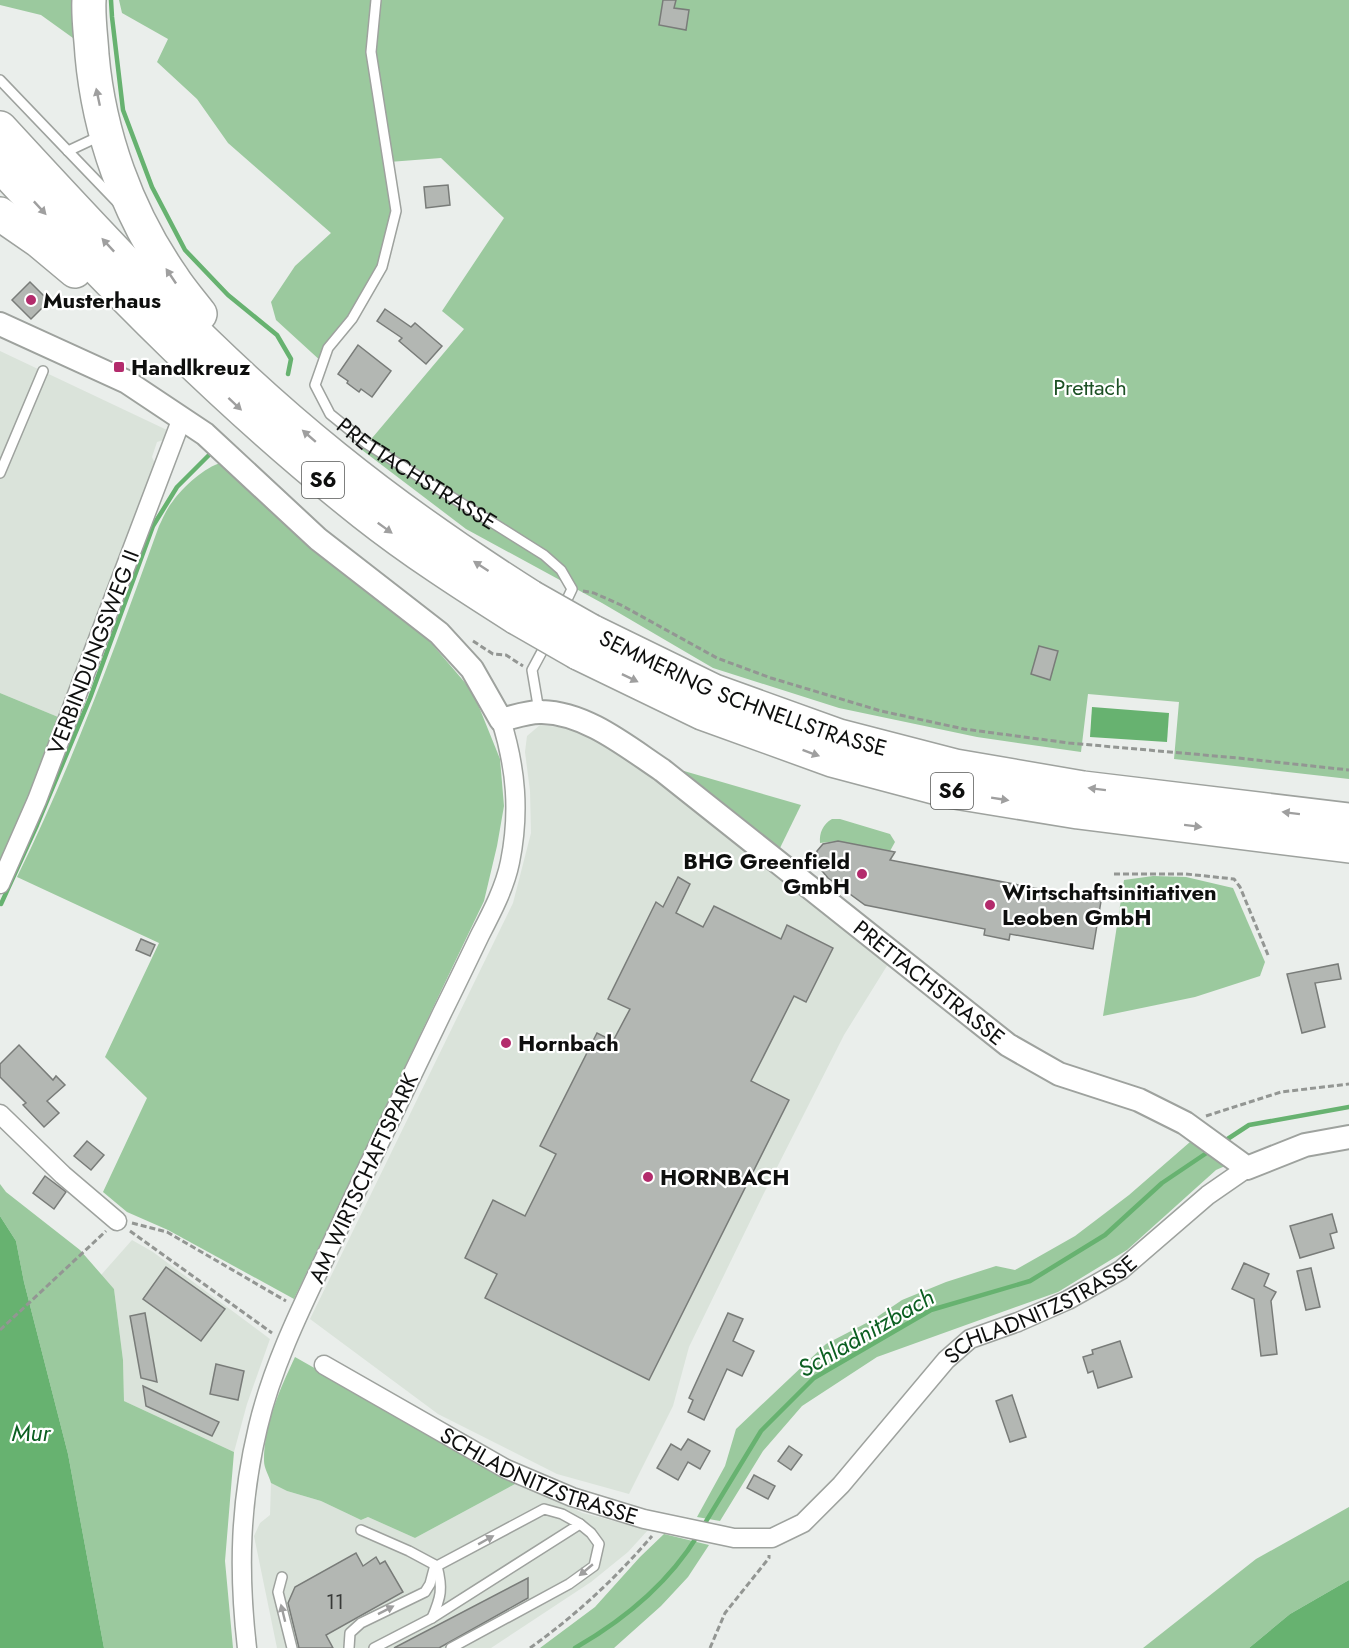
<svg xmlns="http://www.w3.org/2000/svg" width="1349" height="1648" viewBox="0 0 1349 1648" font-family="Jost,sans-serif">
	<style>
		.built { fill: #dae3da }
		.green { fill: #9bc99e }
		.water { fill: #67b270 }
		.lines { fill: none; stroke-linecap: round; stroke-linejoin: round }
		.stream { stroke: #67b270; stroke-width: 4.5 }
		.building { fill: #b3b7b3; stroke: #797c79; stroke-width: 1.5 }
		.service-casing { stroke: #9ea29e; stroke-width: 12 }
		.minor-casing { stroke: #9ea29e; stroke-width: 21 }
		.tertiary-casing { stroke: #9ea29e; stroke-width: 26 }
		.motorway-casing { stroke: #9ea29e; stroke-width: 36 }
		.path { stroke: #939693; stroke-width: 3; stroke-dasharray: 6 3; stroke-linecap: butt }
		.service { stroke: #fff; stroke-width: 9 }
		.minor { stroke: #fff; stroke-width: 18 }
		.tertiary { stroke: #fff; stroke-width: 22 }
		.motorway { stroke: #fff; stroke-width: 33 }
		.motorway-bridge-casing { stroke: #9ea29e; stroke-width: 36; stroke-linecap: butt }
		.motorway-bridge { stroke: #fff; stroke-width: 33 }
		.oneway { fill: #9f9f9f }
		.poi-dot { fill: #b32b6c; stroke: #fff; stroke-width: 2 }
		.labels { text-anchor: middle; stroke-width: 4.5; stroke-linejoin: round; paint-order: stroke }
		.number-label { font-size: 20px; fill: #373937 }
		.shield { fill: #fff; stroke: #565756; stroke-width: 1.5 }
		.shield-label { font-size: 21px; font-weight: bold; fill: #0e0f0e }
		.poi-label { font-size: 22px; font-weight: bold; fill: #0e0f0e; stroke: #fff; text-anchor: start }
		.park-label { font-size: 22px; fill: #1d5125; stroke: #fff }
		.street-label { font-size: 22px; fill: #0e0f0e; stroke: #fff }
		.water-label { font-size: 24px; font-style: italic; fill: #0b5f21; stroke: #fff }
	</style>
	<rect width="100%" height="100%" fill="#eaeeeb"/>
	<g class="built">
		<polygon points="0,351 167,430 164,440 157,442 152,457 157,468 63,719 0,693"/>
		<polygon points="540,725 568,728 606,745 663,786 890,961 844,1035 763,1195 689,1347 673,1406 629,1494 557,1474 438,1414 310,1319 513,903 531,833 530,791 525,752 527,736"/>
		<polygon points="132,1240 153,1252 270,1339 247,1404 234,1452 124,1401 123,1360 114,1289 101,1275"/>
		<polygon points="271,1483 287,1491 321,1501 361,1520 368,1517 415,1538 517,1483 583,1513 648,1530 628,1552 591,1582 491,1648 277,1648 254,1536 260,1523 270,1515"/>
	</g>
	<g class="green">
		<polygon points="0,0 74,0 73,38 41,15 0,5"/>
		<polygon points="119,0 1349,0 1349,779 1174,759 1179,702 1088,694 1081,752 977,737 839,708 713,668 602,603 466,529 362,450 464,329 442,311 504,218 441,158 389,162 396,211 382,267 323,363 276,320 271,302 295,266 331,233 228,143 197,99 157,62 168,39 122,13"/>
		<path d="M221 463 420 630 473 692 500 759 504 806 497 846 484 901 294 1299 168 1230 127 1212 103 1192 147 1098 105 1057 159 943 17 877C73 763 116 645 159 526 163 518 167 508 173 501 182 488 206 466 221 463Z"/>
		<polygon points="0,693 63,719 0,874"/>
		<polygon points="684,771 801,805 780,848 682,774"/>
		<path d="M832 819H840L890 834 895 842 890 851 838 841 820 843C819 833 823 824 832 819Z"/>
		<polygon points="1153,876 1186,877 1233,888 1265,962 1260,976 1195,997 1103,1016 1124,880"/>
		<polygon points="1190,1142 1225,1166 1216,1170 1127,1250 1058,1292 877,1357 802,1406 763,1451 720,1521 697,1517 725,1466 736,1429 826,1344 874,1319 902,1300 946,1282 996,1266 1015,1270 1075,1236 1129,1195"/>
		<polygon points="0,1184 6,1192 80,1250 114,1289 123,1360 124,1401 234,1452 225,1561 233,1648 104,1648 68,1454 24,1282 16,1241 0,1216"/>
		<path d="M295 1357 517 1483 415 1538 368 1517 361 1520 321 1501 287 1491 271 1483C269 1476 264 1468 264 1461 264 1424 280 1389 295 1357Z"/>
		<polygon points="1349,1507 1349,1580 1290,1614 1249,1648 1143,1648 1256,1559"/>
		<polygon points="664,1534 709,1545 688,1577 661,1606 614,1648 540,1648 595,1607 640,1557"/>
	</g>
	<g class="water">
		<polygon points="1092,707 1169,713 1167,742 1090,737"/>
		<polygon points="0,1216 16,1241 24,1282 68,1454 104,1648 0,1648"/>
		<polygon points="1349,1580 1349,1648 1249,1648 1290,1614"/>
	</g>
	<g class="lines">
		<g class="stream">
			<polyline points="111,0 112,17 123,110 152,187 185,250 228,295 277,335 291,359 288,374"/>
			<polyline points="1,904 37,825 90,698 153,526 177,487 211,453"/>
			<polyline points="1223,1142 1249,1125 1349,1107"/>
			<polyline points="702,1528 761,1431 814,1378 931,1310 1030,1281 1105,1235 1162,1183 1211,1150"/>
			<path d="M575 1648C624 1620 668 1584 698 1535"/>
		</g>
	</g>
	<g class="building">
		<polygon points="663,0 676,0 674,8 689,10 686,30 659,25"/>
		<polygon points="448,185 450,205 426,208 424,187"/>
		<polygon points="30,282 49,301 31,319 12,300"/>
		<polygon points="385,309 411,327 415,323 442,346 426,364 399,341 402,338 377,321"/>
		<polygon points="358,345 391,371 372,397 361,389 359,392 347,383 348,381 338,374"/>
		<polygon points="1039,646 1058,651 1050,680 1031,674"/>
		<polygon points="838,841 895,852 890,860 1101,901 1093,949 1010,934 1009,940 984,935 985,929 865,905 828,878 817,865 817,851 823,844"/>
		<polygon points="678,877 690,884 676,913 703,927 714,906 781,939 787,925 833,948 806,1002 794,996 751,1081 789,1100 649,1380 485,1298 497,1274 465,1258 493,1200 525,1216 556,1154 540,1146 597,1033 613,1041 630,1009 608,999 656,902 663,907"/>
		<polygon points="141,939 155,945 150,956 136,950"/>
		<polygon points="1338,964 1341,979 1315,983 1325,1027 1302,1033 1287,974"/>
		<polygon points="19,1045 53,1080 56,1076 65,1085 47,1101 59,1113 44,1127 23,1105 26,1103 0,1077 0,1064"/>
		<polygon points="87,1141 104,1155 91,1170 74,1156"/>
		<polygon points="45,1176 66,1192 54,1209 33,1193"/>
		<polygon points="1332,1214 1337,1232 1330,1234 1334,1248 1300,1258 1290,1226"/>
		<polygon points="1244,1263 1269,1274 1264,1286 1276,1292 1271,1301 1277,1354 1261,1356 1254,1299 1232,1289"/>
		<polygon points="166,1267 225,1309 201,1341 143,1299"/>
		<polygon points="1311,1268 1320,1307 1306,1310 1297,1271"/>
		<polygon points="145,1313 157,1382 141,1378 130,1316"/>
		<polygon points="728,1313 743,1319 733,1341 754,1351 742,1376 727,1369 704,1420 688,1412 693,1400 689,1398"/>
		<polygon points="1120,1341 1132,1377 1098,1388 1093,1371 1088,1373 1083,1357 1093,1354 1092,1350"/>
		<polygon points="216,1364 244,1371 238,1400 210,1394"/>
		<polygon points="143,1386 219,1422 212,1436 146,1406"/>
		<polygon points="1012,1395 1026,1437 1010,1442 996,1401"/>
		<polygon points="688,1439 710,1451 700,1469 688,1462 678,1480 657,1468 671,1444 681,1450"/>
		<polygon points="789,1446 802,1455 791,1470 778,1461"/>
		<polygon points="754,1475 775,1486 768,1499 747,1488"/>
		<polygon points="356,1553 363,1566 376,1557 380,1564 385,1561 403,1592 326,1635 333,1648 299,1648 288,1603 295,1587"/>
		<polygon points="528,1578 528,1598 439,1648 394,1648"/>
	</g>
	<g class="lines">
		<defs>
			<g id="service">
				<path id="s1" d="M376 0 371 52 396 211 382 267 352 319 328 348 315 385 330 414 367 444 544 555 561 570 572 589 563 608"/>
				<polyline points="0,80 68,151"/>
				<polyline points="100,136 68,151 117,202"/>
				<polyline points="0,473 43,371"/>
				<polyline points="539,711 532,670 547,642"/>
				<polyline points="361,1530 409,1551 437,1566 544,1509 562,1514 580,1524 432,1618 374,1648"/>
				<polyline points="282,1577 278,1592 292,1648"/>
				<path d="M432 1618C441 1597 443 1589 437 1566"/>
				<polyline points="349,1648 350,1633 361,1623 425,1592 430,1584 435,1565"/>
				<polyline points="451,1648 569,1584 594,1566 599,1544 591,1533 580,1524"/>
			</g>
			<g id="minor">
				<polyline points="0,884 37,800 182,418"/>
				<polyline points="0,1114 63,1175 117,1221"/>
				<path id="s2" d="M324 1365 506 1469 572 1497 644 1519 734 1538H772L803 1523 841 1485 946 1360 970 1339 1018 1322 1068 1300 1121 1270 1208 1195 1247 1168"/>
				<path d="M247 1648C238 1570 240 1503 258 1427 273 1363 304 1302 332 1243 368 1165 406 1088 443 1011 456 985 468 960 480 935 492 912 505 887 510 862 520 812 516 768 501 720"/>
			</g>
			<g id="tertiary">
				<path id="s3" d="M0 324 127 382 205 434 318 539 439 633 472 669 501 720C514 717 529 711 542 712 586 713 626 746 662 770L1008 1045 1059 1074 1139 1100 1185 1123 1247 1168 1305 1145 1349 1137"/>
			</g>
			<g id="motorway">
				<path d="M89 0C88 18 91 37 92 55 99 134 127 212 172 277 180 290 191 302 200 314"/>
				<path d="M0 128C106 243 212 359 334 457 397 508 463 554 531 597"/>
				<path d="M0 165C114 289 231 408 364 513 412 551 465 585 517 618"/>
				<polyline points="0,214 39,241 75,271"/>
				<path id="s4" d="M591 631 714 691 839 736 955 766 1083 788 1349 820"/>
				<polyline points="578,653 702,713 832,760 949,791 1078,812 1349,846"/>
			</g>
		</defs>
		<use href="#service" class="service-casing"/>
		<use href="#minor" class="minor-casing"/>
		<use href="#tertiary" class="tertiary-casing"/>
		<use href="#motorway" class="motorway-casing"/>
		<g class="path">
			<polyline points="583,591 594,593 621,605 717,658 771,678 881,711 964,729 1069,743 1238,758 1349,770"/>
			<polyline points="473,641 493,654 506,655 523,666"/>
			<polyline points="1114,874 1186,874 1234,879 1240,887 1268,955"/>
			<polyline points="1206,1116 1281,1092 1349,1084"/>
			<polyline points="132,1223 167,1232 286,1301"/>
			<polyline points="130,1231 272,1333"/>
			<polyline points="0,1330 106,1231"/>
			<path d="M530 1648C575 1616 616 1578 652 1536"/>
			<polyline points="710,1648 725,1613 769,1558 769,1555"/>
		</g>
		<use href="#service" class="service"/>
		<use href="#minor" class="minor"/>
		<use href="#tertiary" class="tertiary"/>
		<use href="#motorway" class="motorway"/>
		<defs>
			<g id="motorway-bridge">
				<polyline points="531,597 591,631"/>
				<polyline points="517,618 578,653"/>
			</g>
		</defs>
		<use href="#motorway-bridge" class="motorway-bridge-casing"/>
		<use href="#motorway-bridge" class="motorway-bridge"/>
	</g>
	<defs><path id="oneway-solid" d="M-6-.8H1V-3.2L6.5 0L1 3.2V.8H-6Z" transform="scale(1.5)"/></defs>
	<g class="oneway">
		<use href="#oneway-solid" transform="translate(98 97) rotate(-102)"/>
		<use href="#oneway-solid" transform="translate(40 208) rotate(47)"/>
		<use href="#oneway-solid" transform="translate(108 245) rotate(-133)"/>
		<use href="#oneway-solid" transform="translate(171 276) rotate(-124)"/>
		<use href="#oneway-solid" transform="translate(235 404) rotate(43)"/>
		<use href="#oneway-solid" transform="translate(309 436) rotate(-139)"/>
		<use href="#oneway-solid" transform="translate(385 528) rotate(36)"/>
		<use href="#oneway-solid" transform="translate(481 566) rotate(-147)"/>
		<use href="#oneway-solid" transform="translate(630 678) rotate(26)"/>
		<use href="#oneway-solid" transform="translate(811 753) rotate(20)"/>
		<use href="#oneway-solid" transform="translate(1097 789) rotate(-173)"/>
		<use href="#oneway-solid" transform="translate(1000 799) rotate(9)"/>
		<use href="#oneway-solid" transform="translate(1291 813) rotate(-173)"/>
		<use href="#oneway-solid" transform="translate(1193 826) rotate(7)"/>
		<use href="#oneway-solid" transform="translate(486 1540) rotate(-29)"/>
		<use href="#oneway-solid" transform="translate(586 1570) rotate(140)"/>
		<use href="#oneway-solid" transform="translate(386 1610) rotate(-27)"/>
		<use href="#oneway-solid" transform="translate(283 1613) rotate(-104)"/>
	</g>
	<g class="poi-dot">
		<circle cx="31" cy="300" r="6"/>
		<rect x="113" y="361" width="12" height="12" rx="3"/>
		<circle cx="862" cy="874" r="6"/>
		<circle cx="990" cy="905" r="6"/>
		<circle cx="506" cy="1043" r="6"/>
		<circle cx="648" cy="1177" r="6"/>
	</g>
	<g class="labels">
		<g class="number-label">
			<text x="335" y="1609">11</text>
		</g>
		<g class="shield">
			<rect x="302" y="462" width="42" height="36" rx="4.5"/>
			<rect x="931" y="773" width="42" height="36" rx="4.5"/>
		</g>
		<g class="shield-label">
			<text x="323" y="487">S6</text>
			<text x="952" y="798">S6</text>
		</g>
		<g class="poi-label">
			<text x="43" y="308">Musterhaus</text>
			<text x="131" y="375">Handlkreuz</text>
			<text x="850" y="869" text-anchor="end">BHG Greenfield<tspan x="850" dy="25">GmbH</tspan></text>
			<text x="1002" y="900">Wirtschaftsinitiativen<tspan x="1002" dy="25">Leoben GmbH</tspan></text>
			<text x="518" y="1051">Hornbach</text>
			<text x="660" y="1185">HORNBACH</text>
		</g>
		<g class="park-label">
			<text x="1090" y="395">Prettach</text>
		</g>
		<g class="street-label">
			<text dy="8" stroke="none"><textPath href="#s1" startOffset="546">PRETTACHSTRASSE</textPath></text>
			<text transform="translate(93 652) rotate(-69)" y="8">VERBINDUNGSWEG II</text>
			<text dy="8" stroke="none"><textPath href="#s4" startOffset="165">SEMMERING SCHNELLSTRASSE</textPath></text>
			<text dy="8" stroke="none"><textPath href="#s3" startOffset="1167">PRETTACHSTRASSE</textPath></text>
			<text transform="translate(363 1178) rotate(-65)" y="8">AM WIRTSCHAFTSPARK</text>
			<text dy="8" stroke="none"><textPath href="#s2" startOffset="846">SCHLADNITZSTRASSE</textPath></text>
			<text dy="8" stroke="none"><textPath href="#s2" startOffset="243">SCHLADNITZSTRASSE</textPath></text>
		</g>
		<g class="water-label">
			<text transform="translate(866 1333) rotate(-30)" y="8">Schladnitzbach</text>
			<text x="31" y="1441">Mur</text>
		</g>
	</g>
</svg>
